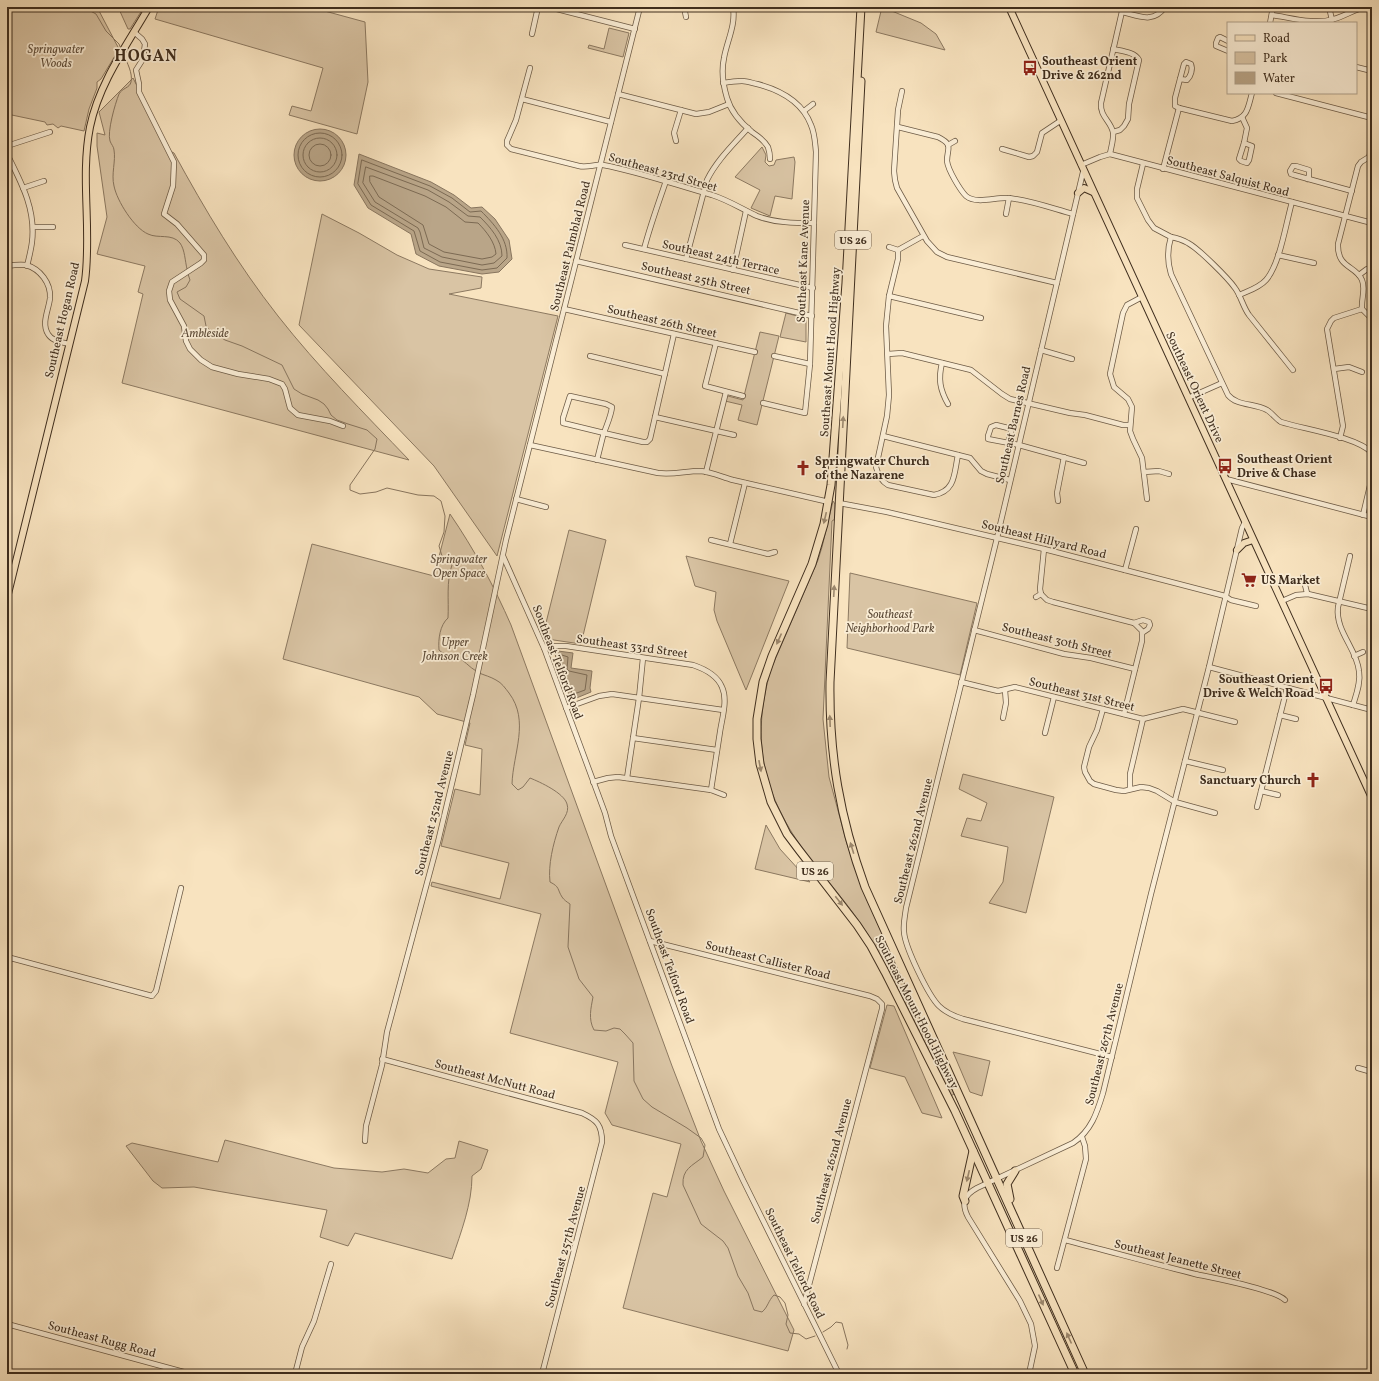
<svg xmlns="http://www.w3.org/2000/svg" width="1379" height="1381" viewBox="0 0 1379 1381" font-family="Vollkorn,serif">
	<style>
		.green { fill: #d9c4a4; stroke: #8c7961 }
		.water { fill: #b9a588; stroke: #88755e }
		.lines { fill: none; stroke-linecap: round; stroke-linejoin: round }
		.shore { stroke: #7c6a53; stroke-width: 1 }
		.stream { stroke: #88755e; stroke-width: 1 }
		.minor-casing { stroke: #6d5b46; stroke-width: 6 }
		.major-casing { stroke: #3f2e1e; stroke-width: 8 }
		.highway-casing { stroke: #3f2e1e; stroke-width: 9 }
		.minor { stroke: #faedd5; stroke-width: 4.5 }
		.major { stroke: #f8e3bf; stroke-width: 6 }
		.highway { stroke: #f8e3bf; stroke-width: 7 }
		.oneway { fill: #9c886e }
		.labels { text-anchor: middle; stroke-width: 3.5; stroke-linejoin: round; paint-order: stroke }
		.shield { fill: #faedd5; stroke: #776755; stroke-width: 1 }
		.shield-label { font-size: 11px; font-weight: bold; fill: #3f2e1e }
		.park-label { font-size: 12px; font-style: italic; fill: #5e4c39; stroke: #faedd5 }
		.poi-label { font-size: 12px; font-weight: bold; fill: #3f2e1e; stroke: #faedd5; text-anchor: start }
		.street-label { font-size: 12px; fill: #3f2e1e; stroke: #faedd5 }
		.district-label { font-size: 16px; font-weight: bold; letter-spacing: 1px; fill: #3f2e1e; stroke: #faedd5 }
	</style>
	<rect width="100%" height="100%" fill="#f8e3bf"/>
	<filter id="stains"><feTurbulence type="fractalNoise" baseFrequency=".005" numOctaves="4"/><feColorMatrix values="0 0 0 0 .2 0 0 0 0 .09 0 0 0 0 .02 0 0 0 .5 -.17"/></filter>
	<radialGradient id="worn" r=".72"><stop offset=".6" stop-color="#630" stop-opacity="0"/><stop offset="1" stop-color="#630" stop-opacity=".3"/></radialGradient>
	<g class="green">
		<polygon points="7,7 97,7 119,49 101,79 97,82 97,88 89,109 84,131 61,126 58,128 53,124 47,125 45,122 7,114"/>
		<polygon points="118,7 144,7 130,29 128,29"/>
		<polygon points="159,7 310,7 365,22 368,82 357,134 289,115 292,106 311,111 323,68 155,19"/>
		<polygon points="882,7 921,23 936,34 945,50 876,32"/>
		<polygon points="609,28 629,33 623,57 588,48 589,45 604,49"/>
		<path d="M133 78 170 151 174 153C205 210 238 265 278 316 318 367 364 413 409 460L122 383 143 294 138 292 145 266 97 254 107 217 97 146V133L105 135 99 112Z"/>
		<polygon points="762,147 766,155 765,162 769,166 774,165 776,160 794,157 795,162 792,199 775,196 770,216 751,208 760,190 735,177"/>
		<polygon points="322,214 359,233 397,255 429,269 482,277 481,288 449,294 558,316 497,556 434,466 299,325"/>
		<polygon points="786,313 804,318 806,320 806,342 780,337"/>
		<polygon points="760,332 779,336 757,425 738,420 742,405 725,401 726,397 728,396 743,400"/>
		<path d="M833 501 835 504V519L832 521 823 719 829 777 847 844 864 893 954 1094 951 1096C939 1070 926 1045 914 1020 899 991 885 962 868 935 851 907 828 882 808 856 763 796 750 741 771 669L818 560 822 547Z"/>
		<path d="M450 514C474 549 494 586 511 625L672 1066 701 1141 724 1191 794 1330 788 1351 623 1308 653 1193 667 1197 681 1144 612 1125 605 1113 618 1062 510 1033 541 914 431 886 432 882 500 899 509 863 441 846 455 789 480 795 482 749 465 745 470 723 437 714 419 697 283 659 312 544 434 576Z"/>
		<polygon points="569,530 606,540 581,644 547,639 544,631"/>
		<polygon points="686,556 789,581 746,690 717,621 714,610 716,592 695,586"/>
		<polygon points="850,573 977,603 960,675 847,648"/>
		<polygon points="963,774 1054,797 1026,913 989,903 1003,882 1008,847 961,836 967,818 981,821 987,803 959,789"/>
		<polygon points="766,825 780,849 810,882 755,869"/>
		<polygon points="887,1005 894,1006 942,1118 922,1113 905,1077 870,1068"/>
		<polygon points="953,1052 990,1061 982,1096 970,1092"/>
		<path d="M225 1140 334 1168 382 1172 404 1169 428 1173 446 1159 455 1158 459 1141 488 1150 481 1169 472 1176C472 1204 461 1232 452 1259L355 1233 348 1246 320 1237 327 1210 194 1187 162 1188 153 1181 126 1146 132 1143 218 1162Z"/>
	</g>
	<g class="water">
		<circle cx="320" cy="155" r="26"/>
		<polygon points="359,154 431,182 454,195 471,208 482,207 495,219 509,240 512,259 499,272 482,274 439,266 416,254 411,234 368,208 354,185"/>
		<polygon points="558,651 573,653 571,668 592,671 590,688 591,692 574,699 570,698 556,660 555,652"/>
	</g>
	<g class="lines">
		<g class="shore">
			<circle cx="320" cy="155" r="22"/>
			<circle cx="320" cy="155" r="17"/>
			<circle cx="320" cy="155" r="11"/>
			<path d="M362 160 430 186 452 198 470 212 481 211C494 224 508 239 507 258L497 268 482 270 440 262 420 251 414 231 371 205 358 184Z"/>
			<path d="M366 167 428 190 449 202 468 216 480 217C490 227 502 240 502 256L494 263 482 265 442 257 424 248 420 232 418 228 375 202 363 183Z"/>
			<path d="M370 176H373L425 196 446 207 465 222 478 223C486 231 495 242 496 254L492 257 482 259 444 252 429 244 423 225 379 197 370 182Z"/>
			<polygon points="562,655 568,657 567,669 569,671 587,675 585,690 574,694 572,693 560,659 560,656"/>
		</g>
		<g class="stream">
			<polyline points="83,7 96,14 106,31 119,44 121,49"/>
			<path d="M124 55C127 63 133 73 131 82 130 88 122 88 119 94 115 104 107 132 110 141 111 144 114 147 114 150 116 161 111 174 114 186 117 201 134 228 148 234 158 239 172 233 180 243 185 250 185 261 187 269"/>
			<path d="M188 274 190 280 186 287 177 292 180 299 204 316 206 326 212 332 225 340 242 346 282 365 294 389 302 394 318 400 324 404 328 409 331 415 337 420 348 424 367 430 377 439 375 449 350 485V490L360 494 376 492 387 488 418 495 434 496 441 501 445 516 444 532 439 546 442 556 452 565C446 582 449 600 448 618 440 625 438 639 439 650 445 656 450 654 457 657 464 660 469 667 476 671"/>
			<path d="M479 673C484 675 491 677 496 680 502 683 505 688 509 693 530 721 513 753 512 784L518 790 523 787 530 778C540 782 564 793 567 804 570 813 562 820 559 827 553 844 548 865 550 882 560 887 557 889 562 897 564 900 567 902 570 904L568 947 579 979 593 997C591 1008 588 1019 594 1030L606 1031 614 1028 620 1029 625 1034 633 1043 634 1081 643 1099 652 1107 687 1128 701 1138 705 1145 703 1157C692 1166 682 1169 683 1185L701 1224 723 1241 728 1248 738 1276 748 1293 754 1310 762 1312C768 1307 768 1301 774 1295L780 1297 785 1303 788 1315 786 1324 790 1333 799 1334 806 1339 815 1336"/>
			<polyline points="823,1332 831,1327 836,1322 842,1323 848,1345 847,1349"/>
		</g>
		<defs>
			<g id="minor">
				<polyline points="549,7 635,29"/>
				<polyline points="684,7 686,17"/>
				<path d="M733 7C736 25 727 41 724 58 721 72 723 85 727 98 731 112 741 123 752 132 758 136 764 140 768 147 769 150 770 155 770 159"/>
				<polyline points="1329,7 1332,20"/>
				<path d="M1122 12C1139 16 1153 24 1165 7"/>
				<path d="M1272 15C1292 18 1314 25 1334 19 1345 16 1355 9 1366 7"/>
				<polyline points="1270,23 1273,7"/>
				<polyline points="134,32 142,39 145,44 143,59 136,70 139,84 139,92 174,162 173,186 164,214 177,224 204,255 204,260 201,263 172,282 169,291 170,300 184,326 186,341 190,349 201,360 212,367 238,374 269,379 282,384 285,389 290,408 298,415 330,421 343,426"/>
				<polyline points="532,34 538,7"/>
				<polyline points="1228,41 1220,37 1218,38 1216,43 1216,46 1228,51"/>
				<path d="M1186 62 1191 64C1193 69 1191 76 1187 80L1180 79 1184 64Z"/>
				<polyline points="1356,67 1372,71"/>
				<path d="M530 68 516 120 507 141V145L511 149 579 166C587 168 595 164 603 165 640 172 676 185 712 195 728 200 742 209 757 216 775 223 795 223 814 223"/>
				<path d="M1180 79 1175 98V106L1179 108 1232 121C1248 118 1248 107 1252 93"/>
				<path d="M723 83C729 82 736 81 742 81 747 81 752 83 757 84 780 90 802 101 811 125 815 134 815 143 816 152L810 364 805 413 763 403"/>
				<polyline points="902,91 898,110 894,171 895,180 897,188 927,241 937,252 947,257 1057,283"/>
				<polyline points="1276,93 1372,118"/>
				<polyline points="618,94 696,114 709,112 729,104"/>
				<polyline points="522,99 611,122"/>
				<polyline points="804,111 813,104"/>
				<polyline points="1242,117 1247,128 1244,143"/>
				<path d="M898 127 938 137C954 145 947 148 947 161 948 170 960 190 966 196 976 204 993 198 1005 198 1024 198 1054 209 1073 214"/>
				<path d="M1113 132 1120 130 1124 126 1128 119 1129 104 1139 60C1135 52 1122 51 1113 49"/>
				<polyline points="676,141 674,133 681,110"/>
				<polygon points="1244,143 1252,146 1249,160 1247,163 1241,161 1239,159"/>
				<polyline points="948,145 955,141"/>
				<polyline points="7,146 50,132"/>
				<polyline points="1002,149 1029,157 1033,156 1037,152 1042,133 1060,121"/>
				<path d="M7 154C21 182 36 209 32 242 31 250 29 258 27 266"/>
				<path d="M1110 154C1111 147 1114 139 1113 132 1110 120 1100 117 1101 103L1123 7"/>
				<path d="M1143 164 1137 189V198L1148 220 1154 228 1171 237C1167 250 1167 261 1171 274L1228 395C1237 406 1254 403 1267 410 1272 413 1276 419 1281 422 1303 429 1358 437 1372 453"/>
				<polyline points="1081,165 1100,157 1110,154 1372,223"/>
				<polyline points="1163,169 1179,108"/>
				<path d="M1083 172 997 538 906 908C905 916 903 924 904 932 905 947 928 995 939 1006 946 1013 954 1016 963 1019L1112 1057"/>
				<polyline points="1307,179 1309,176 1309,170 1296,166 1293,166 1290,171 1291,174 1294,175 1352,191"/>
				<polyline points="23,188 44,181"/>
				<polyline points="1006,214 1009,198"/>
				<polyline points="33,227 53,227"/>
				<path d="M1171 237C1177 238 1183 240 1188 243 1199 249 1228 278 1235 288 1241 296 1243 307 1249 315L1293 370"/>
				<polyline points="625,245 813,288"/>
				<polyline points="889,247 898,250 923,236"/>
				<path d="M644 249C650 226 658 204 666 181"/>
				<path d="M898 250V259L889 296 886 326 889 395 887 416 876 467C878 475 881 481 888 485L934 495C956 491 954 473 958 455"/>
				<polyline points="1278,255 1314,263"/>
				<path d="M686 259 707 180C717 160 733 145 748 128"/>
				<polyline points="576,261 812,316"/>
				<path d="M7 266C13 265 20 264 26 265 40 269 51 283 50 298 49 309 41 323 48 334 52 341 61 342 69 344"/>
				<polyline points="733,270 746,211"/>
				<polyline points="1359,275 1367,269 1372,267"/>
				<path d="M1239 295C1248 291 1259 288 1266 280 1280 264 1286 223 1292 202"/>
				<polyline points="889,296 981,318"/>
				<polyline points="1142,297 1127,305 1123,313 1110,374 1114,387 1128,399 1132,407 1130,431 1133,439 1142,458 1147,499"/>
				<polyline points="564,309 755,352"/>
				<path d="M1362 309C1361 299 1366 289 1362 280 1356 265 1337 269 1338 244L1358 166 1361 162 1369 157 1372 147"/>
				<polyline points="1362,309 1372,319"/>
				<polyline points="716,343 705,386 743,396"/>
				<polyline points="1041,350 1072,359"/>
				<polyline points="888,354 902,353 971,370 1002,394 1010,399 1070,413 1085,415 1123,425 1130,425"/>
				<polyline points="590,356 665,374"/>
				<polyline points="774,356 810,364"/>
				<path d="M942 363C938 379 940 390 948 404"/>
				<polyline points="1334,369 1349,367 1362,372"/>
				<polyline points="1188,398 1222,383"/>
				<polyline points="655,417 734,435"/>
				<polyline points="883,436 970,458 981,471 987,474 1010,480"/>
				<polyline points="1340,438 1343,426 1327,329 1331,321 1334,318 1362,309"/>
				<polyline points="1008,443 1012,429 996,425 991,427 988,436 988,439 1019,445 1084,463"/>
				<path d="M530 445 658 473C673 475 686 471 700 471 712 472 722 477 733 480L829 502"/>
				<path d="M597 460 603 436C606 426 611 417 612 407L606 404 570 396 563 418V423L600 432 608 434 643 442H647L650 439 674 334"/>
				<polyline points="706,472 726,392"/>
				<polyline points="1144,472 1159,471 1169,474"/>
				<polyline points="1226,479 1372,517"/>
				<polyline points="516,499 546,507"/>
				<polyline points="1058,501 1057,493 1064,457"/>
				<polyline points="839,503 887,512 1044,549 1225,596 1231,600 1256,606"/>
				<polyline points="1363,515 1372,477"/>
				<polyline points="711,540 768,554 775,552"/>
				<polyline points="730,544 745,483"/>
				<polyline points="503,556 544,648 605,813 611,836 719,1129 743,1180 839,1374"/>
				<path d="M1350 556 1338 607C1335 631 1357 649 1359 671 1361 683 1356 695 1353 705"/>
				<polyline points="1125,570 1136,529"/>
				<polyline points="1303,577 1307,593"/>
				<polyline points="1041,594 1047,600 1053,602 1134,623 1142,631 1142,641 1124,714"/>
				<polyline points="1041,594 1040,589 1044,549"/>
				<polyline points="1036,597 1041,594"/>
				<polyline points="1282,601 1296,595 1308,594 1372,609"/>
				<polyline points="1134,623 1143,620 1149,622 1150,625 1148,629 1142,633"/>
				<polyline points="974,630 1064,654 1091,658 1135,669"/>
				<path d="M544 648 551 646H566L693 665C705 669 717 675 722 687 728 700 722 718 720 732 717 752 714 771 711 790"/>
				<polyline points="1354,656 1363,652"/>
				<polyline points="1209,667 1372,710"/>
				<polyline points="961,682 998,691 1015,687 1143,719 1183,709 1235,722"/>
				<polyline points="566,708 599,696 612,694 723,710"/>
				<polyline points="1103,709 1097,730 1089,747 1084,767 1085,772 1090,781 1094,784 1116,790 1124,791 1141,787 1149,788 1157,791 1175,802 1215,813"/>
				<polyline points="1280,715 1296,719"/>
				<polyline points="1003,718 1006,703 1005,690"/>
				<polyline points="1045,733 1054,697"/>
				<polyline points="633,738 717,750"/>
				<polyline points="1185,761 1223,770"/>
				<polyline points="627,778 639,698 643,658"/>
				<polyline points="593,782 608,778 618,777 711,790 724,795"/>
				<polyline points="1130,789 1130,774 1143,719"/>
				<polyline points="1261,791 1278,795"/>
				<polyline points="1257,807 1287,688"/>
				<polyline points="650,941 870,996 877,999 882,1004 882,1009 804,1304"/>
				<polyline points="7,957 152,996 156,991 181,888"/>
				<path d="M382 1059 582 1113C597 1120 602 1125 602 1142L542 1374"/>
				<polyline points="1358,1068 1372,1072"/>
				<polyline points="365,1141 366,1126 382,1065 387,1032 438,842 473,695 506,540 640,7"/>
				<path d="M1065 1240C1108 1251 1151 1263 1195 1274 1213 1278 1274 1289 1285 1300"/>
				<polyline points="1057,1268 1086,1159 1085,1146 1082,1137"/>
				<polyline points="7,1324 191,1374"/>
				<polyline points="295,1374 302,1347 314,1321 331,1264"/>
				<path d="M1029 1374 1035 1346 1031 1324 1020 1301 968 1217C961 1203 964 1195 977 1188L1073 1143C1091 1131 1097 1113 1103 1093L1151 894 1209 667 1242 528 1245 522"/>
			</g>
			<g id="major">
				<polyline points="1009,7 1372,798"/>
				<polyline points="1078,193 1084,188 1093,192"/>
				<polyline points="1237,550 1244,543 1253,540"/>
				<path d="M7 598 85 281C92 230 80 178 90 127 99 83 127 45 149 7"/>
			</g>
			<g id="highway">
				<polyline points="861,7 846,283 831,485 824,524 812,564 772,656 763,682 757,719 757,739 760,764 771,802 787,834 799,850 857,925 871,946 885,972 955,1111 1075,1374"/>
				<path d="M861 81 830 682C829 756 840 818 865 887L1085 1374"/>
				<polyline points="1010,1199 1007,1184 1015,1171"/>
				<polyline points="965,1201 963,1196 973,1151"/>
			</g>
		</defs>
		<use href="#minor" class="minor-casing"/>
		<use href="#major" class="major-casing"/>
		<use href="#highway" class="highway-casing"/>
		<use href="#minor" class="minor"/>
		<use href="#major" class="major"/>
		<use href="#highway" class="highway"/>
	</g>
	<defs><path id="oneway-solid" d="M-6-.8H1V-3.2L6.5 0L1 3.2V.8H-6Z"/></defs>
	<g class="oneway">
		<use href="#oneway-solid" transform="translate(843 422) rotate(-87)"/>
		<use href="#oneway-solid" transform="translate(825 518) rotate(103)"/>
		<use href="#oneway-solid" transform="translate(834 591) rotate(-87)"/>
		<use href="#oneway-solid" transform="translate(779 639) rotate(114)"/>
		<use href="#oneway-solid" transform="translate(830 721) rotate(-92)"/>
		<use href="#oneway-solid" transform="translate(760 766) rotate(79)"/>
		<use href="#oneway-solid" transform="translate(852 848) rotate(-107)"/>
		<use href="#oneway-solid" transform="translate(839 901) rotate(52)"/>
		<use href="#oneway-solid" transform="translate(968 1176) rotate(103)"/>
		<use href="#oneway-solid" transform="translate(1041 1300) rotate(66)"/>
		<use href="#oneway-solid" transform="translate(1069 1338) rotate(-114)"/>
	</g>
	<defs>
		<symbol id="bus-bare" viewBox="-9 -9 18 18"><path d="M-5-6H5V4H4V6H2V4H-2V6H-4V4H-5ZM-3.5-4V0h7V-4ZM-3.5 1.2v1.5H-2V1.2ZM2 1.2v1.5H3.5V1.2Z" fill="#8f2418" stroke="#faedd5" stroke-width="2.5" paint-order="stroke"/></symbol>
		<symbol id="church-bare" viewBox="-9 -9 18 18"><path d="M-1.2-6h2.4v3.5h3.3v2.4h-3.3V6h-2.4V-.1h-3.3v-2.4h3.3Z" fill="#8f2418" stroke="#faedd5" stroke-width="2.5" paint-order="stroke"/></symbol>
		<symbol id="supermarket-bare" viewBox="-9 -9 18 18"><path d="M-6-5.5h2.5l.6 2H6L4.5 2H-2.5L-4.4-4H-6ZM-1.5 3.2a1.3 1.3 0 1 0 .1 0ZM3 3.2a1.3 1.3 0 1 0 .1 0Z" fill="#8f2418" stroke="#faedd5" stroke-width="2.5" paint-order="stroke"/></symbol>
	</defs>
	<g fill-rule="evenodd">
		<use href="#bus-bare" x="1019" y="57" width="22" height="22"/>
		<use href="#bus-bare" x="1214" y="455" width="22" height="22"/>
		<use href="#church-bare" x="792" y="457" width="22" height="22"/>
		<use href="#supermarket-bare" x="1238" y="569" width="22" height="22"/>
		<use href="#bus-bare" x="1315" y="675" width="22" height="22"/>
		<use href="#church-bare" x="1302" y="769" width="22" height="22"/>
	</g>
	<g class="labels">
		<g class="shield">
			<rect x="835" y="231" width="36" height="18" rx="3"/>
			<rect x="797" y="862" width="36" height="18" rx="3"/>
			<rect x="1006" y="1229" width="36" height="18" rx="3"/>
		</g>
		<g class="shield-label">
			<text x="853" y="244">US 26</text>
			<text x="815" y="875">US 26</text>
			<text x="1024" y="1242">US 26</text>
		</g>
		<g class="park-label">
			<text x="56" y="53">Springwater<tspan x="56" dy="14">Woods</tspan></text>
			<text x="205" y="337">Ambleside</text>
			<text x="459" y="563">Springwater<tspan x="459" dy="14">Open Space</tspan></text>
			<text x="890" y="618">Southeast<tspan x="890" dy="14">Neighborhood Park</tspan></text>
			<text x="455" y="646">Upper<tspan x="455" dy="14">Johnson Creek</tspan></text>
		</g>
		<g class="poi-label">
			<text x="1042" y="65">Southeast Orient<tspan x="1042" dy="14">Drive &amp; 262nd</tspan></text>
			<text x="1237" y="463">Southeast Orient<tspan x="1237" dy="14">Drive &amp; Chase</tspan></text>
			<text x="815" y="465">Springwater Church<tspan x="815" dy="14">of the Nazarene</tspan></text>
			<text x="1261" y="584">US Market</text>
			<text x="1314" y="683" text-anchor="end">Southeast Orient<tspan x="1314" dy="14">Drive &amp; Welch Road</tspan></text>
			<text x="1301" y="784" text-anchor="end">Sanctuary Church</text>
		</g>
		<g class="street-label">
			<text transform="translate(663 172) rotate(16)" y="4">Southeast 23rd Street</text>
			<text transform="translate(1228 176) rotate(15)" y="4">Southeast Salquist Road</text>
			<text transform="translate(570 246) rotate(-76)" y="4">Southeast Palmblad Road</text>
			<text transform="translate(721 257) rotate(13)" y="4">Southeast 24th Terrace</text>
			<text transform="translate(803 261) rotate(-88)" y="4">Southeast Kane Avenue</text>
			<text transform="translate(696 278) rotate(13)" y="4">Southeast 25th Street</text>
			<text transform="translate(62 320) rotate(-77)" y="4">Southeast Hogan Road</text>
			<text transform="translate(662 321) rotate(13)" y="4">Southeast 26th Street</text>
			<text transform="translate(830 352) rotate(-86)" y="4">Southeast Mount Hood Highway</text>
			<text transform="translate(1195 387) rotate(65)" y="4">Southeast Orient Drive</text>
			<text transform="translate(1013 425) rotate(-77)" y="4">Southeast Barnes Road</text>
			<text transform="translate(1044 539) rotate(14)" y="4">Southeast Hillyard Road</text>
			<text transform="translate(1057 640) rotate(14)" y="4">Southeast 30th Street</text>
			<text transform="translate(632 646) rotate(8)" y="4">Southeast 33rd Street</text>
			<text transform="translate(558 662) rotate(69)" y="4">Southeast Telford Road</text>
			<text transform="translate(1082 694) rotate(14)" y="4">Southeast 31st Street</text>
			<text transform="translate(434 813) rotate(-76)" y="4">Southeast 252nd Avenue</text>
			<text transform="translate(913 841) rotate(-76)" y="4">Southeast 262nd Avenue</text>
			<text transform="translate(768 960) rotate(14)" y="4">Southeast Callister Road</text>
			<text transform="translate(670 966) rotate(70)" y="4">Southeast Telford Road</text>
			<text transform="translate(917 1012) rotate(63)" y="4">Southeast Mount Hood Highway</text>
			<text transform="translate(1104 1044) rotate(-76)" y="4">Southeast 267th Avenue</text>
			<text transform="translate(495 1079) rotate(15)" y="4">Southeast McNutt Road</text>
			<text transform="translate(831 1161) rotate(-75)" y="4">Southeast 262nd Avenue</text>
			<text transform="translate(565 1247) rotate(-75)" y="4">Southeast 257th Avenue</text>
			<text transform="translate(1178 1259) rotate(14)" y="4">Southeast Jeanette Street</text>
			<text transform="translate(795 1263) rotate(64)" y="4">Southeast Telford Road</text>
			<text transform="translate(102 1339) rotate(15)" y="4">Southeast Rugg Road</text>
		</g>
		<g class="district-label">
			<text x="146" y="61">HOGAN</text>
		</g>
	</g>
	<rect width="1379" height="1381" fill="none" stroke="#f8e3bf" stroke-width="24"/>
	<rect x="8" y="8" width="1363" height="1365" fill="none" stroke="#3f2e1e" stroke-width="2"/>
	<rect x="12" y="12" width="1355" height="1357" fill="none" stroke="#3f2e1e"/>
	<rect x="1227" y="22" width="130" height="72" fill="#faedd5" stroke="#afa18c"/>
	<rect x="1235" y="35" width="20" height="6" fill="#f8e3bf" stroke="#afa18c"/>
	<text x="1263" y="42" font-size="12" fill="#3f2e1e">Road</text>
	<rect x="1235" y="52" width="20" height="12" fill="#d9c4a4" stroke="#afa18c"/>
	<text x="1263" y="62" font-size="12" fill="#3f2e1e">Park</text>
	<rect x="1235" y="72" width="20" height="12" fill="#b9a588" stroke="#afa18c"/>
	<text x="1263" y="82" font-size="12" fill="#3f2e1e">Water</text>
	<rect width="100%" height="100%" filter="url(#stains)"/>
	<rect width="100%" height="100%" fill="url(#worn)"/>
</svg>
